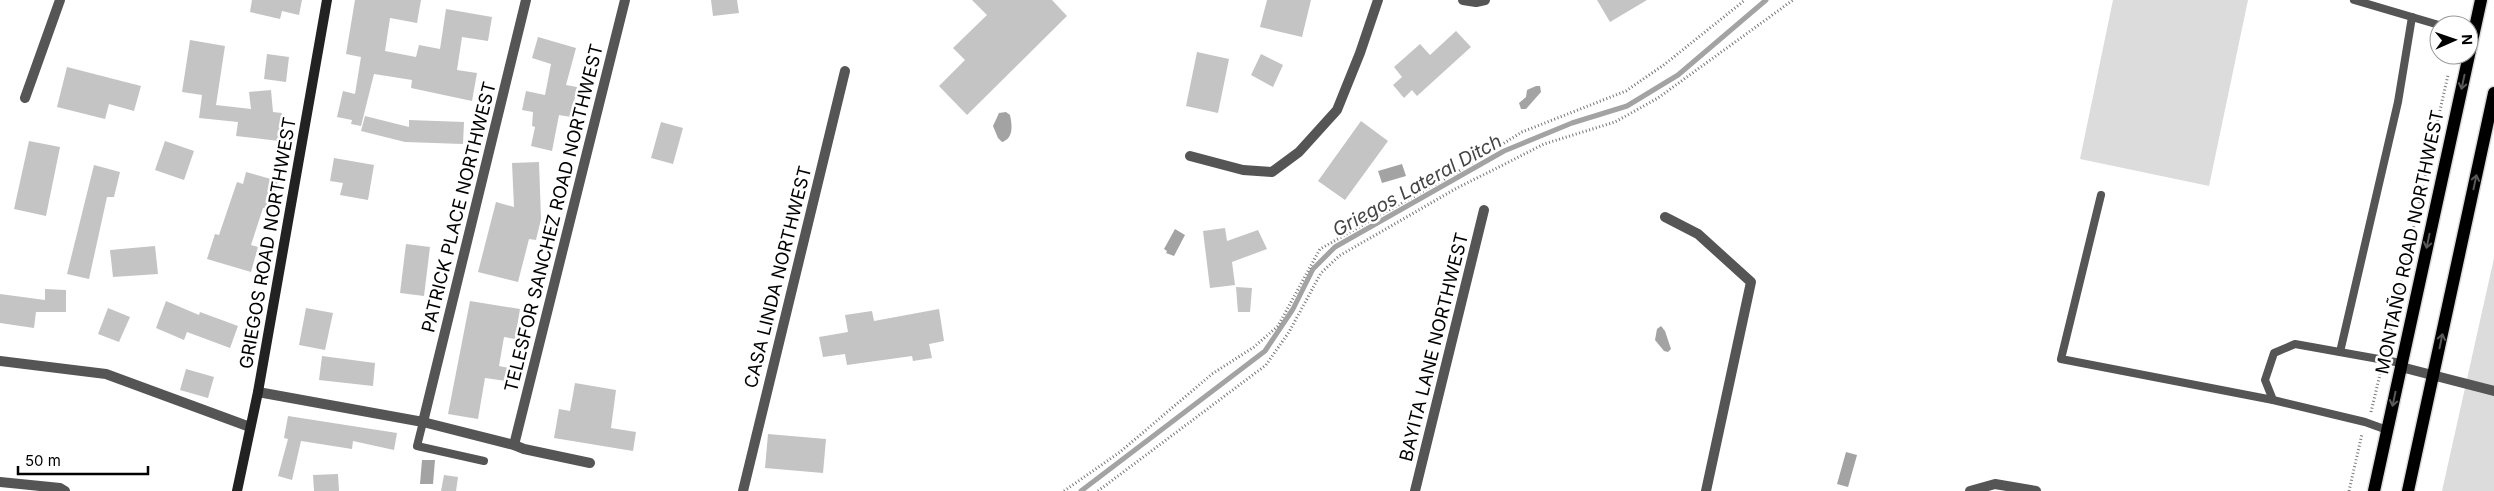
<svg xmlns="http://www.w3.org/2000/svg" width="2494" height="491" viewBox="0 0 2494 491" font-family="Inter,sans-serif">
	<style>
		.green { fill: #dcdcdc }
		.water { fill: #a3a3a3 }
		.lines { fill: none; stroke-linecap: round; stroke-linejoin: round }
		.stream { stroke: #a3a3a3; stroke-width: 5 }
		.building { fill: #c4c4c4 }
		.primary-casing { stroke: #dbdbdb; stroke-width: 15 }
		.path { stroke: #777; stroke-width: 3; stroke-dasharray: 1 2.5; stroke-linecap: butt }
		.service { stroke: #555; stroke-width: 8 }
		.minor { stroke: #555; stroke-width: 10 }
		.secondary { stroke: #222; stroke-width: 10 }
		.primary { stroke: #000; stroke-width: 12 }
		.oneway { stroke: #595959 }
		.labels { text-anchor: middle; stroke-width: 5; stroke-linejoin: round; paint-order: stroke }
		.street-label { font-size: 18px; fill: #000; stroke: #fff }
		.water-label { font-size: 19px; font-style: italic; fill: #444; stroke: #fff }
	</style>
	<rect width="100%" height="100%" fill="#fff"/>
	<g class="green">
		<polygon points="2113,0 2248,0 2209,186 2080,159"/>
		<polygon points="2494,258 2494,491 2442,491"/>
	</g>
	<g class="water">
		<polygon points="1536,86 1540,86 1541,92 1526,109 1521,109 1519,103 1526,97 1527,90"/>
		<path d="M1006 112 1010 115C1012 125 1014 138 1002 142L998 138 993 126 999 113Z"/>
		<polygon points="1402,164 1406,176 1382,183 1378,171"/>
		<polygon points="1175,229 1185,235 1174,256 1166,253 1167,251 1164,249"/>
		<polygon points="1661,326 1665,331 1671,349 1668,352 1664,351 1655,340 1657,329"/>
		<polygon points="1846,452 1857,455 1848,487 1837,484"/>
		<polygon points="422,460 435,460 433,484 420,484"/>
	</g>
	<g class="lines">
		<polyline class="stream" points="1081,491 1265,351 1293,309 1313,269 1335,247 1504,151 1572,123 1627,106 1678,75 1766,0"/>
	</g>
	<g class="building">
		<polygon points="252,0 302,0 299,15 282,11 280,19 250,12"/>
		<polygon points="355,0 421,0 417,23 390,18 385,51 416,57 419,45 440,49 446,9 492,17 488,41 462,37 457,70 477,73 472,101 411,88 412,80 374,74 361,126 351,124 352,120 337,117 343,91 355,94 361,57 346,54"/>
		<polygon points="711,0 737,0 739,13 713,16"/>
		<polygon points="972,0 1052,0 1067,16 967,115 939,86 965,60 953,48 987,15"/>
		<polygon points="1267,0 1311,0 1302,37 1260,27"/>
		<polygon points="1597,0 1647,0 1610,22"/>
		<polygon points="1456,31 1471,47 1417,96 1412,90 1404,98 1393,85 1402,77 1394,67 1420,44 1430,55"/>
		<polygon points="538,37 576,48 566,85 577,87 571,117 559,115 552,151 531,146 535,127 532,126 533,112 522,110 526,91 545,95 551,64 532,58"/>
		<polygon points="190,40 225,46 216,105 251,109 249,92 271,90 273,112 282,113 279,141 236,136 238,122 199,118 202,95 182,92"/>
		<polygon points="1197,52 1229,59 1218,113 1186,106"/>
		<polygon points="267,54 289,57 286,82 264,79"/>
		<polygon points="1261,54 1283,65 1273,87 1251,75"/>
		<polygon points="67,67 141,86 134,111 109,104 105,119 57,107"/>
		<polygon points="365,116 409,127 409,120 464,122 463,144 405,142 361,131"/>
		<polygon points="1361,121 1388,141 1345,200 1318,181"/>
		<polygon points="661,122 683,128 673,164 651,158"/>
		<polygon points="29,141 60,147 46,216 14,209"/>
		<polygon points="165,141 194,151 184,180 155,170"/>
		<polygon points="334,158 374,165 368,200 340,195 343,183 330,181"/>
		<polygon points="539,162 541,219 536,240 529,239 518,282 478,272 496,202 514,207 512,163"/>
		<polygon points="94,165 120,172 114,197 107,197 89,279 67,274"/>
		<polygon points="246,172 278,181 270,210 263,208 251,245 258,247 251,272 207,259 215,234 219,235 237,182 243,184"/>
		<polygon points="1225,228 1227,241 1258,230 1267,249 1232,262 1235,285 1210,288 1203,231"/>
		<polygon points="406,244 430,247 424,296 400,293"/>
		<polygon points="155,246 158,274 113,277 110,250"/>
		<polygon points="1236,287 1252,288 1250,312 1238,312"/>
		<polygon points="45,289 66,290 66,312 36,312 34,328 0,323 0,294 45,300"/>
		<polygon points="166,301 199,315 200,312 238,326 230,348 187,332 184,340 156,328"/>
		<polygon points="470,301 520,309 515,339 504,337 499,366 509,368 506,381 485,378 478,419 448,414"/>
		<polygon points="108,308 130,317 119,342 98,334"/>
		<polygon points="306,308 333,313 325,350 299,345"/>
		<polygon points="939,309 944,341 929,344 932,358 913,361 912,356 847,365 845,354 823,357 819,337 848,332 845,315 872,311 874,321"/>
		<polygon points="322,356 375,363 373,386 319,380"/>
		<polygon points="186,369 214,377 208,398 180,390"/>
		<polygon points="575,383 616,390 611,428 636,432 633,451 554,438 559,409 570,411"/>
		<polygon points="288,416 397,433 394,450 353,441 352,449 301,441 292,480 278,476 288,439 284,438"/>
		<polygon points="768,434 826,439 823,473 765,468"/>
		<polygon points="338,474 339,491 314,491 313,475"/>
		<polygon points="444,475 458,477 456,491 441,491"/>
	</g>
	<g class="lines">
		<defs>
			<g id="primary">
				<polyline points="2374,491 2481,0"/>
				<polyline points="2408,491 2494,93"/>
			</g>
		</defs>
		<use href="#primary" class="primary-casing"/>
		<g class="path">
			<polyline points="2386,350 2448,75"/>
			<polyline points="2371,412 2381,370"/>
			<polyline points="1064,491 1120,452 1212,374 1254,347 1278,326 1320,249 1459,171 1522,132 1626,91 1665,64 1745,0"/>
			<polyline points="1098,491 1266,365 1289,332 1321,273 1339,256 1457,188 1503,165 1544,144 1615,122 1658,98 1793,0"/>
			<polyline points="2349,491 2362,434"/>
		</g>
		<g class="service">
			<polyline points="2354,0 2439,25"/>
			<polyline points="2101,195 2061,359 2273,400"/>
			<polyline points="2340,352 2398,102 2412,17"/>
			<polyline points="423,422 417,446 484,461"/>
			<polyline points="2387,430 2365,422 2273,400 2265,380 2274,353 2295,344 2401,363"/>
		</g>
		<g class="minor">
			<polyline points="1463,0 1476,2 1485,0"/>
			<polyline points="25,98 60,0"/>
			<polyline points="1190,156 1243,170 1272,172 1299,152 1337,110 1360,53 1378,0"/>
			<polyline points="1665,217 1698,234 1751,282 1706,491"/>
			<polyline points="0,361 106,374 250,427"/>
			<polyline points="2401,367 2494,391"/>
			<polyline points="258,392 423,422 514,445 524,449 590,463"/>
			<polyline points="423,422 526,0"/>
			<polyline points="514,445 625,0"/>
			<polyline points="0,482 60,488 65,491"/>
			<polyline points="743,491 845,71"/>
			<polyline points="1415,491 1484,210"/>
			<polyline points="1970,491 1995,484 2036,491"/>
		</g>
		<polyline class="secondary" points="237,491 258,392 327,0"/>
		<use href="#primary" class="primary"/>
	</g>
	<defs><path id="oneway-shaft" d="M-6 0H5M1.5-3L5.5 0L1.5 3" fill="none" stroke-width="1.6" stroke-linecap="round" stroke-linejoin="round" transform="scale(1.25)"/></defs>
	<g class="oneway">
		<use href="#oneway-shaft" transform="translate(2463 82) rotate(102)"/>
		<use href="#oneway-shaft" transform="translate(2475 182) rotate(-78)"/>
		<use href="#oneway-shaft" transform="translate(2428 241) rotate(102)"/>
		<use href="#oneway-shaft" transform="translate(2441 341) rotate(-78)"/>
		<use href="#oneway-shaft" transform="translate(2394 399) rotate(102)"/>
	</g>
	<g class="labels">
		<g class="street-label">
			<text transform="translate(459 207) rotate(-76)" y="6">PATRICK PLACE NORTHWEST</text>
			<text transform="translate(554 218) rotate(-76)" y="6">TELESFOR SANCHEZ ROAD NORTHWEST</text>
			<text transform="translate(2410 242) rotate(-78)" y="6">MONTAÑO ROAD NORTHWEST</text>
			<text transform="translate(268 243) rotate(-80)" y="6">GRIEGOS ROAD NORTHWEST</text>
			<text transform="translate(778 277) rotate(-76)" y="6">CASA LINDA NORTHWEST</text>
			<text transform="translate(1434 347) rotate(-76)" y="6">BAYITA LANE NORTHWEST</text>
		</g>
		<g class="water-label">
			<text transform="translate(1417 185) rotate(-29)" y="7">Griegos Lateral Ditch</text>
		</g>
	</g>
	<g transform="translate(2454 40) rotate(88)"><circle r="24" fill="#ffffff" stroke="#999999"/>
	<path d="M0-4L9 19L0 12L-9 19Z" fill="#000000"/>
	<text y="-8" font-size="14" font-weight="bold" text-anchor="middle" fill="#000000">N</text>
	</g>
	<path d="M18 466v8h130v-8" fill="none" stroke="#000000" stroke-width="2.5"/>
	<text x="25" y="466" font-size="15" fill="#000000" stroke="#ffffff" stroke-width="4" paint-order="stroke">50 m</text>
</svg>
